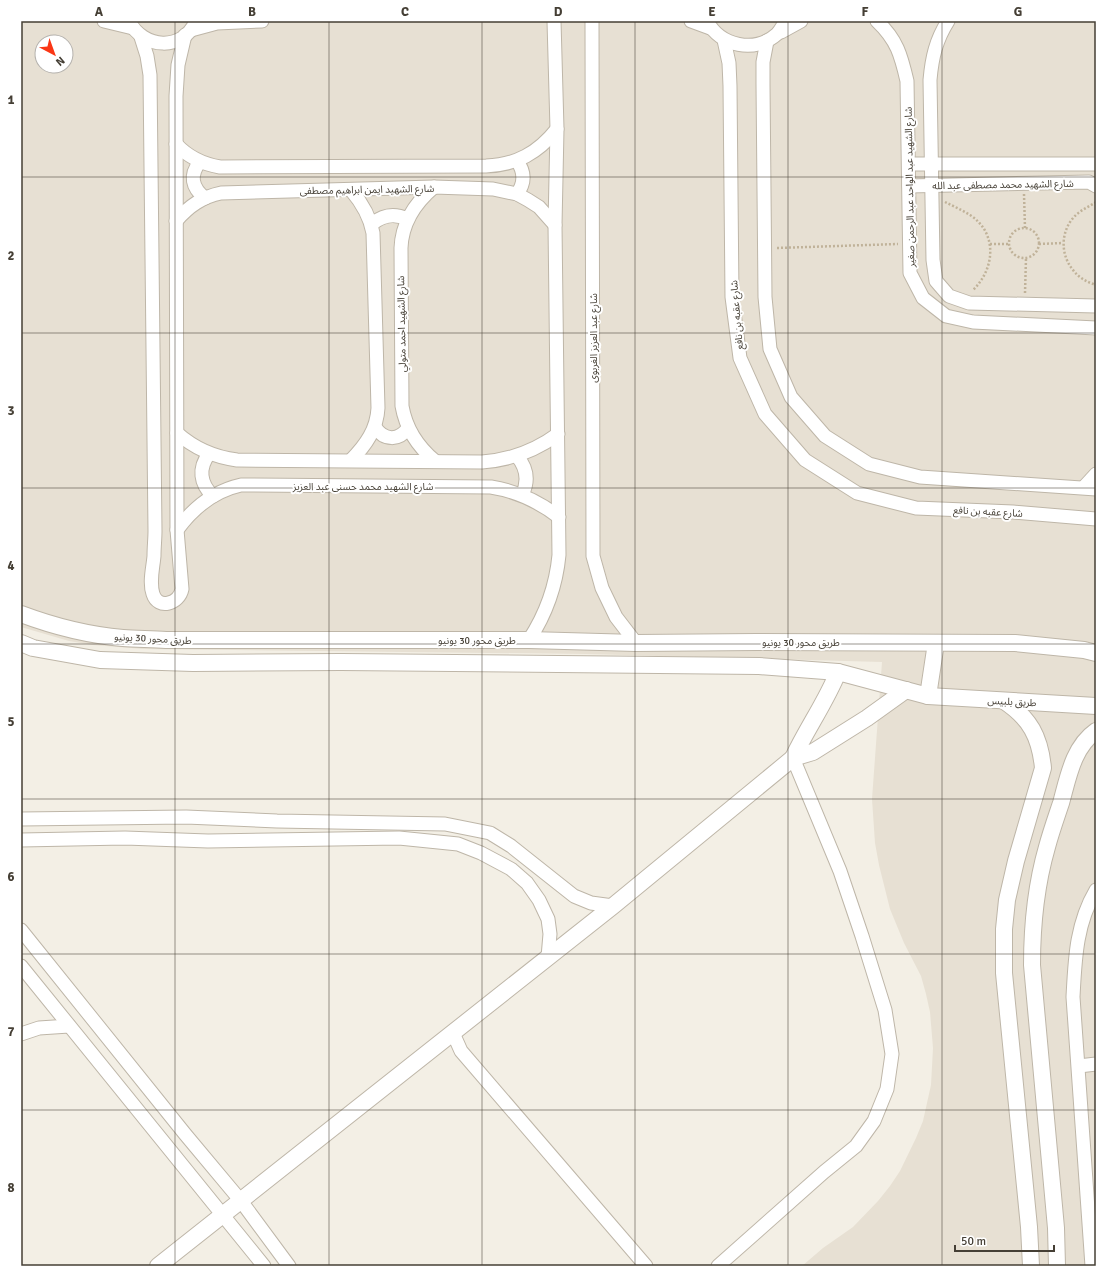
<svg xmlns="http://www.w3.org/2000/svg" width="1117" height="1287" viewBox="0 0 1117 1287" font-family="Signika,'Noto Sans Arabic',sans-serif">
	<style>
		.residential { fill: #e7e0d3; fill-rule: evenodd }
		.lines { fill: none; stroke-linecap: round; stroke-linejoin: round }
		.minor-casing { stroke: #beb6a8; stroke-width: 15 }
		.tertiary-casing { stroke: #beb6a8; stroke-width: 18 }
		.path { stroke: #c0b299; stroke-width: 2.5; stroke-dasharray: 2 2; stroke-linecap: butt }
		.minor { stroke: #fff; stroke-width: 13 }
		.tertiary { stroke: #fff; stroke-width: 16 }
		.grid { fill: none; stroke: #453f35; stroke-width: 1; stroke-opacity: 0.55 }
		.labels { text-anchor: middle; stroke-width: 4; stroke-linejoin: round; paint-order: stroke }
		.street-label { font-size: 10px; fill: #453f35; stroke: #fff }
		.neatline { fill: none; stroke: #453f35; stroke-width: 1.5 }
		.grid-label { font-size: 13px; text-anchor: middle; font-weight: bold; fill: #453f35 }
	</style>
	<rect width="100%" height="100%" fill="#f3efe5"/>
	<path class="residential" d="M21 21H1096V1266H802L823 1248 853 1227 878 1201 890 1186 900 1171 916 1138 923 1121 931 1085 933 1048 930 1012 926 994 921 976 904 943 890 909 879 865 875 843 872 799 882 662 586 654 144 649 93 645 69 641 21 627ZM42 42H66V66H42Z"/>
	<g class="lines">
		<defs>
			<g id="minor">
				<polyline points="104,21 133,28"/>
				<path d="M129 21C143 49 183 52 196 21"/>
				<polyline points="592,21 593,556 602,588 616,617 636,643"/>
				<polyline points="691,21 710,28"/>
				<path d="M707 21C720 46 755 54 777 34 781 30 783 25 786 21"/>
				<path d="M877 21C897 40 901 55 907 81L910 273 923 298 946 316 973 322 1096 328"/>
				<path d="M948 21C936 40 932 57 930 80L933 260 936 281 949 296 969 303 1096 306"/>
				<polyline points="191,30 217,23 262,21"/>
				<polyline points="781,32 801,21"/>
				<path d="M141 37 147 56 150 75 155 531C155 539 154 547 154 556 153 568 149 582 153 594 158 610 179 604 182 589L177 530 176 96 178 65 185 35"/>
				<polyline points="724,40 729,63 730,86 732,297 740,358 765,414 805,460 857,493 916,508 1013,512 1096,519"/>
				<polyline points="767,41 763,62 763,84 765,297 770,349 791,397 825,436 869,464 920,477 1096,489"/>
				<path d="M176 144C188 157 202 164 220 167L486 166C516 165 538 153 557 129"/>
				<path d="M517 161C525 172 525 183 517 194"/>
				<path d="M200 162C189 175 192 188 205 198"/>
				<polyline points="909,164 1096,164"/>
				<polyline points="909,186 1089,182 1096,186"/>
				<path d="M434 187C415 203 402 222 401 248L402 406C406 429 417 446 435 461"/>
				<path d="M176 221C189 206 202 197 221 193L434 187 493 189 517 194 528 200 539 207 555 225"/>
				<path d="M372 224C383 215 394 213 407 219"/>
				<path d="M375 427C384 441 399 441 408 428"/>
				<path d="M177 433C195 449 214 457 237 460L482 462C511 460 535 451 558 434"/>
				<path d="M209 454C198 468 200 484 213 496"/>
				<path d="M517 456C527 468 529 481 522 495"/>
				<path d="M351 460C366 445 377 429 378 408L373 233C370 216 362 203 351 190"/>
				<polyline points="1084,487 1096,474"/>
				<path d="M177 530C193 508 214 491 241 485L491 487C516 491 538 501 559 517"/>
				<path d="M529 640C546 614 556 587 559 555L555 225 557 129 554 21"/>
				<polyline points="21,819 186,817 277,821 445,824 490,833 511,846 574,896 591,903 613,906"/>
				<polyline points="21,840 125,838 208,841 399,838 458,844 481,853 511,869 527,883 539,900 548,919 550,934 548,957"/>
				<polyline points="21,930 185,1134 241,1201 289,1266"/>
				<polyline points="21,966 264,1266"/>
				<polyline points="453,1033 461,1051 646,1266"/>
				<polyline points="21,1034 39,1028 69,1026"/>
				<polyline points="1079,1066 1096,1064"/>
				<polyline points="718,1266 824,1172 856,1146 874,1121 887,1089 892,1054 885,1010 862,936 840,871 793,758"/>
				<path d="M1092 1266 1073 997C1075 959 1076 924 1096 890"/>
			</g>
			<g id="tertiary">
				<path d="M21 614C53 626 88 635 123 638 137 639 152 639 166 640H529L636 643 757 642 1015 643 1084 650 1096 653"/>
				<polyline points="21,643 33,648 100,660 193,663 341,662 759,666 838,672 928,696 1096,706"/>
				<polyline points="928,696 936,643"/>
				<path d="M1004 701C1030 718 1040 737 1043 768L1016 861 1007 900 1004 929V973L1029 1227 1031 1266"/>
				<path d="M793 758C807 728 826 702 838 672"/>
				<polyline points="158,1266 613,906 793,758 813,752 867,718 906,690"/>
				<path d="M1057 1266 1056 1228 1032 965C1032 926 1036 885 1047 847 1051 832 1056 818 1061 803 1068 778 1073 747 1096 731"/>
			</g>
		</defs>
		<use href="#minor" class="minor-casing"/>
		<use href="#tertiary" class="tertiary-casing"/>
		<g class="path">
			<polyline points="1024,194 1025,228"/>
			<path d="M945 202C953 206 962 210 970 215 998 233 995 269 973 290"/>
			<path d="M1096 202C1090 206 1083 209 1077 214 1061 228 1059 253 1073 270 1079 278 1087 282 1096 285"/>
			<circle cx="1024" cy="243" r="15"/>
			<polyline points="990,244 1009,244"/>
			<polyline points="1039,244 1063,243"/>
			<polyline points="777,248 898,244"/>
			<polyline points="1025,293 1026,258"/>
		</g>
		<use href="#minor" class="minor"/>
		<use href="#tertiary" class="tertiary"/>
	</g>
	<path class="grid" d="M175 21V1266M329 21V1266M482 21V1266M635 21V1266M788 21V1266M942 21V1266M21 177H1096M21 333H1096M21 488H1096M21 644H1096M21 799H1096M21 954H1096M21 1110H1096"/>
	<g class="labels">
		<g class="street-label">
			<text transform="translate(1003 184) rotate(-1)" y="4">شارع الشهيد محمد مصطفى عبد الله</text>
			<text transform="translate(909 187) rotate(-91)" y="4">شارع الشهيد عبد الواحد عبد الرحمن صغير</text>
			<text transform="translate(367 189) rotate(-1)" y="4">شارع الشهيد ايمن ابراهيم مصطفى</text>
			<text transform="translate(736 315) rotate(-95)" y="4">شارع عقبه بن نافع</text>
			<text transform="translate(401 324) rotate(-91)" y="4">شارع الشهيد احمد متولي</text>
			<text transform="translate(593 338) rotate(-90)" y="4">شارع عبد العزيز الغربوى</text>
			<text x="363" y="490">شارع الشهيد محمد حسنى عبد العزيز</text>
			<text transform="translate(988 511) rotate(3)" y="4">شارع عقبه بن نافع</text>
			<text transform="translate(153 638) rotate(3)" y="4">طريق محور 30 يونيو</text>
			<text x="477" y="644">طريق محور 30 يونيو</text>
			<text x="801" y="646">طريق محور 30 يونيو</text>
			<text transform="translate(1012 701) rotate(3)" y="4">طريق بلبيس</text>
		</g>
	</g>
	<rect width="1117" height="1287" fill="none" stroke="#ffffff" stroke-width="44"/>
	<g transform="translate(54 54) rotate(139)"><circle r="19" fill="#ffffff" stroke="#b5b2ae"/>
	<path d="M0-3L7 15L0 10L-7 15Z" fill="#fa3615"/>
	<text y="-6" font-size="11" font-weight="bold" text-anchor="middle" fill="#453f35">N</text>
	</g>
	<path d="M955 1245v6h99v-6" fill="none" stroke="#453f35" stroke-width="2"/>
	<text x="961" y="1245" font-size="12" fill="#453f35" stroke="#ffffff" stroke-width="3" paint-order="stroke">50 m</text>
	<rect x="22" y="22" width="1073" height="1243" class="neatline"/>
	<g class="grid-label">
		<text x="99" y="16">A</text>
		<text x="252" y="16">B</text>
		<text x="405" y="16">C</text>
		<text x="558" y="16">D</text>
		<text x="712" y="16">E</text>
		<text x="865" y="16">F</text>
		<text x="1018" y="16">G</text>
		<text x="11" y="104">1</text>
		<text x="11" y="260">2</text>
		<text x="11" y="415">3</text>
		<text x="11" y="570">4</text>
		<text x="11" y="726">5</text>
		<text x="11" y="881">6</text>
		<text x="11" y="1036">7</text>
		<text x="11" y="1192">8</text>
	</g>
</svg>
